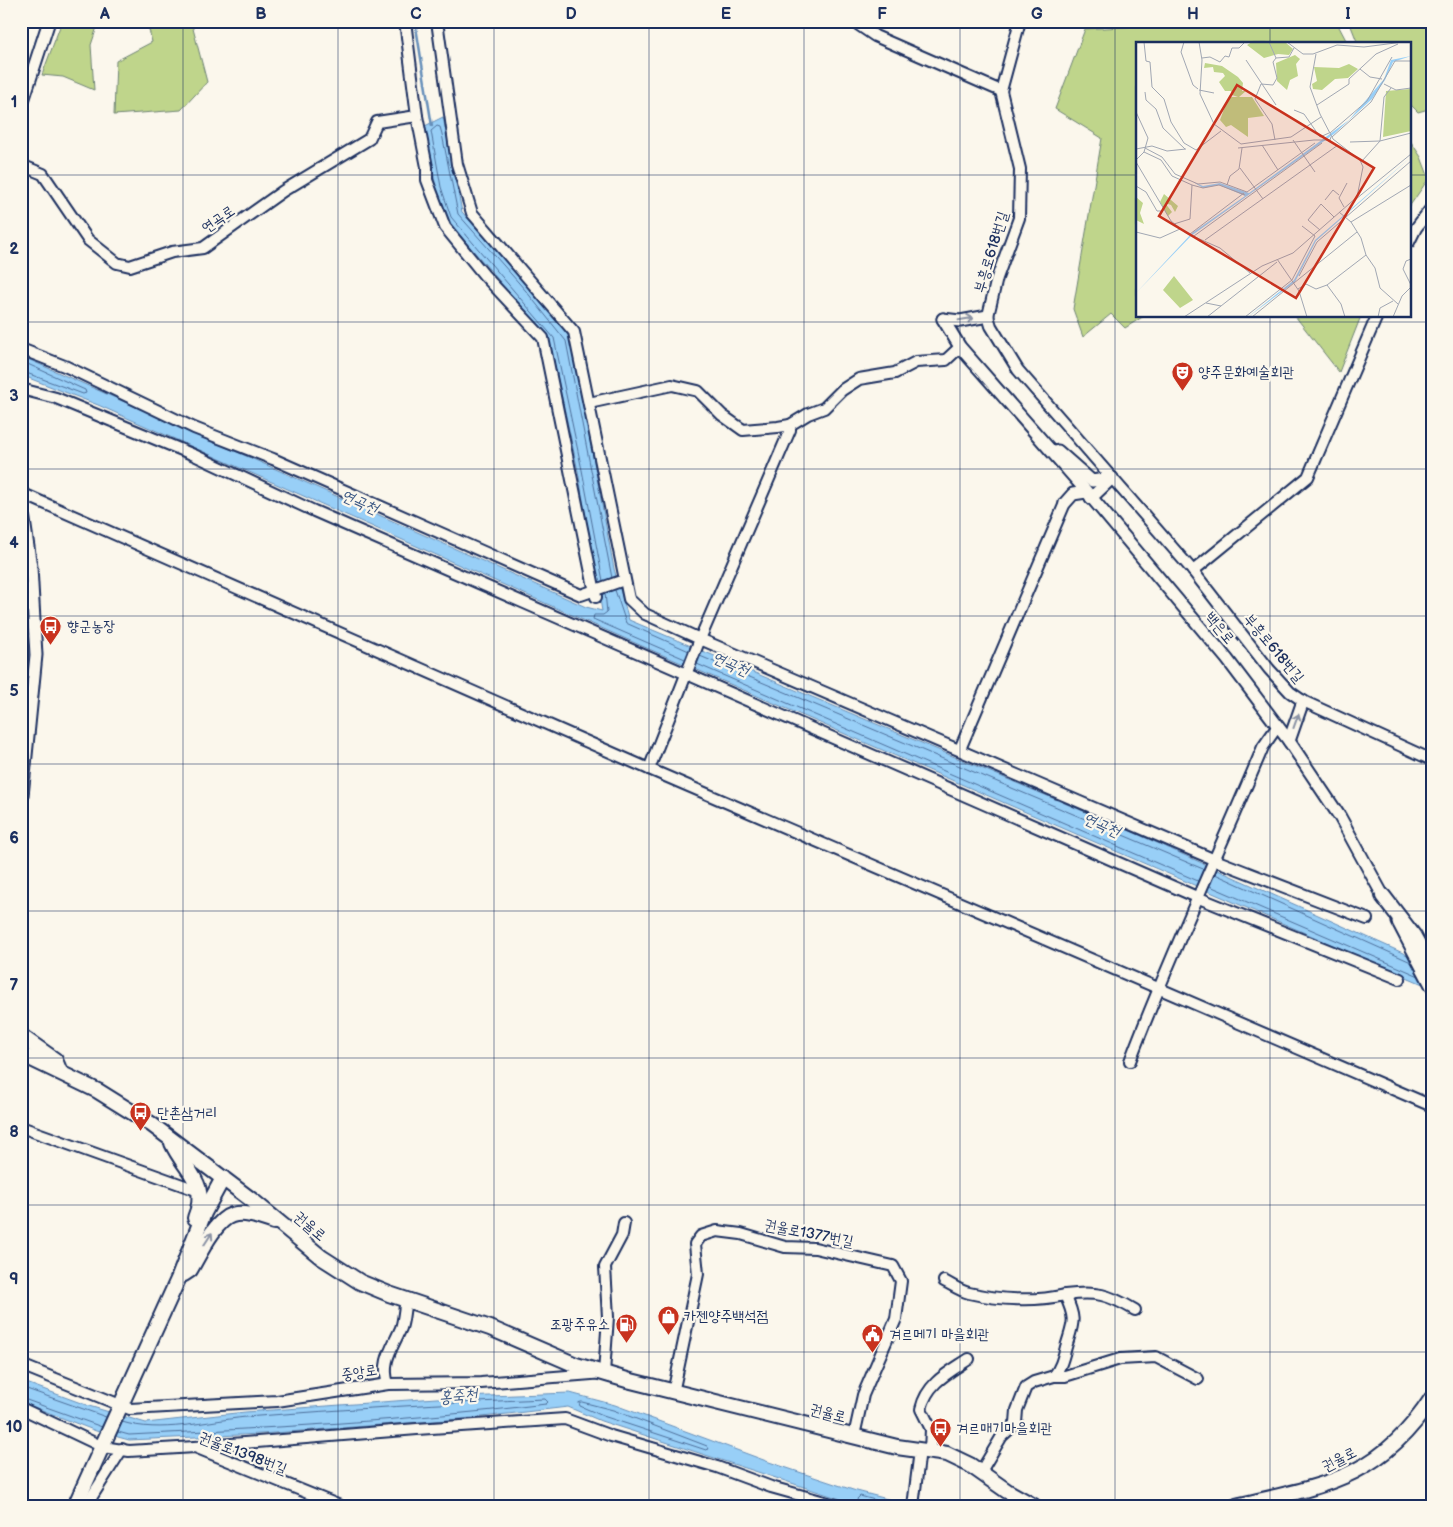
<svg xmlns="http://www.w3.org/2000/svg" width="1453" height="1527" viewBox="0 0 1453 1527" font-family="'Balsamiq Sans','Poor Story',sans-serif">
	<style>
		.green { fill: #bfd58b; stroke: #6d8274 }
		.water { fill: #98cff7; stroke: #668fba }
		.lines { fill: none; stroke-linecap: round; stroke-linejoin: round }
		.shore { stroke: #4d6f9b; stroke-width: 1 }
		.stream { stroke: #668fba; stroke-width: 2.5 }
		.minor-casing { stroke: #1b2f5e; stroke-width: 14 }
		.tertiary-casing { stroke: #1b2f5e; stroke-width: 15 }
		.secondary-casing { stroke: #1b2f5e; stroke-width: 18 }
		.minor { stroke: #fbf7ec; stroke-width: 10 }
		.tertiary { stroke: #fbf7ec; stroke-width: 11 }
		.secondary { stroke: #fbf7ec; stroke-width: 14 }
		.oneway { stroke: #8b93a5 }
		.grid { fill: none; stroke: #1b2f5e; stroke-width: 1; stroke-opacity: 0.55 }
		.labels { text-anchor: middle; stroke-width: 4.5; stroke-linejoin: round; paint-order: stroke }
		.street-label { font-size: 15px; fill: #1b2f5e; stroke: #fbf7ec }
		.poi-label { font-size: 15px; fill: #1b2f5e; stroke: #fbf7ec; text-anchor: start }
		.water-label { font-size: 16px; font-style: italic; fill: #3a5784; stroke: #fbf7ec }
		.inset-road { fill: none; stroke: #a1a7b3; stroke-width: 1 }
		.view { fill: #c8321e; fill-opacity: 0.15; stroke: #c8321e; stroke-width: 2.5 }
		.inset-edge { fill: none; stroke: #1b2f5e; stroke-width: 2.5 }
		.neatline { fill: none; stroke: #1b2f5e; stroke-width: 2 }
		.grid-label { font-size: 16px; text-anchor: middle; font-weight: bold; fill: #1b2f5e }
	</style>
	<rect width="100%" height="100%" fill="#fbf7ec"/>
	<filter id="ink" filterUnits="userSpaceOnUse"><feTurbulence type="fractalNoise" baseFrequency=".02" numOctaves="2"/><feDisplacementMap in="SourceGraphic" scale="10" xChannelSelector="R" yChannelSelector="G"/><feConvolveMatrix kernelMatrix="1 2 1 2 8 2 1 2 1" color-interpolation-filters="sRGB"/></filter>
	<g filter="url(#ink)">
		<g class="green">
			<polygon points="62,21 99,21 91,45 94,90 63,77 42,75"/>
			<polygon points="147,21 191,21 207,82 181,110 114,115 116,61 152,42"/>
			<polygon points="1159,21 1336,21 1348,44 1137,44 1137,316 1144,316 1125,328 1111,314 1083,337 1073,309 1102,138 1055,109 1085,29 1140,26"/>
			<polygon points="1349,21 1432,21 1432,108 1418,112 1409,103 1409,44 1358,44"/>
			<polygon points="1409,139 1421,157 1429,178 1409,207"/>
			<polygon points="1295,316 1361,316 1339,372"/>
		</g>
		<g class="water">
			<polygon points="443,117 462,212 530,288 571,339 614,569 629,620 1126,829 1432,966 1432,988 642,646 98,405 21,375 21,356 586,607 602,611 578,471 549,339 447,220 436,188 425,126"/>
			<polygon points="21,1381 89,1406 146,1423 245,1412 436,1398 570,1393 615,1405 769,1462 853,1490 914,1506 862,1506 601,1421 568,1407 473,1418 261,1434 129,1440 96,1431 21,1402"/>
		</g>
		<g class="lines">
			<g class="shore">
				<polyline points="21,361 85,390 86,393 83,394 21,371"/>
				<polyline points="603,581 582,470 554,338 451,217 441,187 431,131 437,126 440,127 442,134 458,214 526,291 566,341 612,578"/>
				<polyline points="615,590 626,623 689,651"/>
				<polyline points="605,593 607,612 603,615 594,615 593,619 685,659"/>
				<polyline points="700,656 1203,869"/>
				<polyline points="697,664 1198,881"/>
				<polyline points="1215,874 1411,962"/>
				<polyline points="1210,886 1419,976"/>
				<polyline points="21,1387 106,1417"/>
				<polyline points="21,1398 102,1427"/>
				<polygon points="582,1402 613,1410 707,1446 709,1449 706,1450 603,1416 580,1406 579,1403"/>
				<path d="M118 1432 129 1435C268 1428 408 1421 546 1404L548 1402 545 1399C445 1403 346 1409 246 1417 206 1421 161 1434 122 1422"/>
				<polyline points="860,1506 857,1499 860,1496 897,1506"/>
			</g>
			<polyline class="stream" points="415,21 432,126"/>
			<defs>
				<g id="minor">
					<polyline points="405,21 417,116 427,167 427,180 445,227 484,275 543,338 596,597"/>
					<polyline points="437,21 457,164 472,213 574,332 629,599 645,614 700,639 1215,860 1367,919"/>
					<polyline points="853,21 875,36 1001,91"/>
					<polyline points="1020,21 1001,91 1020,169 1019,218 997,278 988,316 991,326 1018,370 1193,571 1269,669 1290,692 1303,701 1432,760"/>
					<polyline points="21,165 43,174 88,240 117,263 130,266 172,252 203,248 283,191 369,139 377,122 417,116"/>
					<polyline points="1409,242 1416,228 1432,207"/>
					<polyline points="21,349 67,367 194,428 273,459 581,595 624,580"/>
					<polyline points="21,389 56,398 194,455 314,511 1199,898 1400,979"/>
					<polyline points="589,403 672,385 698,391 722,415 743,430 778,427 790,425 808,414 824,408 842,390 859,379 895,373 916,362 946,360 960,347"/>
					<polyline points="21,493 649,769 1432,1106"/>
					<polyline points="1193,571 1308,477 1377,316"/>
					<polyline points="960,749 1065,503"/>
					<polyline points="649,769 700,639 790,430 790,425"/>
					<path d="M1130 1061C1170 955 1219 852 1263 747L1277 727"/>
					<polyline points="21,1127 199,1191"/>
					<path d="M944 1281C952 1285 960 1291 969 1293 999 1300 1035 1302 1065 1295 1077 1321 1073 1323 1066 1347 1063 1358 1061 1367 1054 1376"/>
					<path d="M1065 1295C1096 1291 1108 1294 1135 1310"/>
					<polyline points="21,1365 130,1409 277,1401 388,1384 481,1383 604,1373 608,1317 605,1267 622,1235 624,1223"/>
					<path d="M388 1384C381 1361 392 1349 401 1328 404 1319 404 1309 406 1300"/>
					<polyline points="673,1393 698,1274 695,1244 701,1236 717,1231 741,1234 785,1247 815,1248 893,1266 901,1281 896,1319 863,1395 854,1436"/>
					<polyline points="21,1408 103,1447 129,1451 195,1447 340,1506"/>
					<polyline points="195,1447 417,1429 565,1419 611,1436 717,1467 771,1487 839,1506"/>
					<path d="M930 1451 931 1429 921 1409C927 1383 948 1373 969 1359"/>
					<polyline points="980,1473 1002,1436 1016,1423 1017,1410 1026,1387 1034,1382 1054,1376 1065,1376 1120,1359 1156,1357 1198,1379"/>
					<polyline points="89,1501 122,1449"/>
					<polyline points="913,1506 920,1450"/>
				</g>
				<g id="tertiary">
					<polyline points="21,107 49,21"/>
					<polyline points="943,319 960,347 1081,485 1227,659 1289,741 1340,817 1387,903"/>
					<polyline points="943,319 960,321 988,316"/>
					<polyline points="1058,451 1092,481 1112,478"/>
					<polyline points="1091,498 1112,478"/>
					<polyline points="21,500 31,567 36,655 21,806"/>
					<polyline points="1065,503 1073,494 1086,492"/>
					<polyline points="1289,741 1303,701"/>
					<polyline points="1398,922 1432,987"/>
				</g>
				<g id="secondary">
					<polyline points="1383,896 1413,935 1432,969"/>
					<polyline points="21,1036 55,1060 60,1072"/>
					<polyline points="21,1054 98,1091 151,1124 253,1201 321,1257 360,1282 389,1294 490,1328 576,1365 627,1380 897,1447 947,1454 970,1465 1007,1491 1034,1506"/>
					<path d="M172 1143C185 1172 210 1182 195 1218"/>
					<path d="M184 1274 190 1270C199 1255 215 1220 232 1215 245 1211 262 1218 274 1222"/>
					<polyline points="75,1506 179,1277 204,1213 223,1178"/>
					<path d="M1236 1506C1322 1486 1380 1479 1432 1398"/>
				</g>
			</defs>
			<use href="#minor" class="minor-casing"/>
			<use href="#tertiary" class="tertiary-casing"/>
			<use href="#secondary" class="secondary-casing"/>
			<use href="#minor" class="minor"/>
			<use href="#tertiary" class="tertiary"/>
			<use href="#secondary" class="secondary"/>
		</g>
		<defs><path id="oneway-shaft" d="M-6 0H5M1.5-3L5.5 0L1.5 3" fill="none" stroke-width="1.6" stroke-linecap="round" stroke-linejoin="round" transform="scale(1.25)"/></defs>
		<g class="oneway">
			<use href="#oneway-shaft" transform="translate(966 319) rotate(-10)"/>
			<use href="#oneway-shaft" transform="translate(1296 721) rotate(-70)"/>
			<use href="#oneway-shaft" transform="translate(208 1239) rotate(-57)"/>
		</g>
	</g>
	<path class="grid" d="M183 21V1506M338 21V1506M494 21V1506M649 21V1506M804 21V1506M960 21V1506M1115 21V1506M1270 21V44M21 175H1137M1409 175H1432M1270 316V1506M21 322H1432M21 469H1432M21 616H1432M21 764H1432M21 911H1432M21 1058H1432M21 1205H1432M21 1352H1432"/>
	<defs>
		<symbol id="theatre-pin" viewBox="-11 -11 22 30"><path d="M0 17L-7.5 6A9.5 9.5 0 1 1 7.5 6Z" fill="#c8321e" stroke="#fbf7ec"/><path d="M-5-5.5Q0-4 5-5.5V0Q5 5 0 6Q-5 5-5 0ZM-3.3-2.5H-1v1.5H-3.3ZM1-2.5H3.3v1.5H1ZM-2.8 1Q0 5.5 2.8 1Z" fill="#fff"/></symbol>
		<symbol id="bus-pin" viewBox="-11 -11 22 30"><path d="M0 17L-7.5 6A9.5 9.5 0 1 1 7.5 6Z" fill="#c8321e" stroke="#fbf7ec"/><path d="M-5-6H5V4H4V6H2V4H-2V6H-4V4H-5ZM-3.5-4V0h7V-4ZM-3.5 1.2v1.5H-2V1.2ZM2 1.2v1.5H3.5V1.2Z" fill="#fff"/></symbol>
		<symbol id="shop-pin" viewBox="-11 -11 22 30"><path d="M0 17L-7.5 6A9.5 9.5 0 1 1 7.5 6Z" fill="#c8321e" stroke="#fbf7ec"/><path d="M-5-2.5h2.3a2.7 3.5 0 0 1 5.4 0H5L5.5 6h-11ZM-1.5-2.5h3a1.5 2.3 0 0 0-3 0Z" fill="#fff"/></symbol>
		<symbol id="fuel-pin" viewBox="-11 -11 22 30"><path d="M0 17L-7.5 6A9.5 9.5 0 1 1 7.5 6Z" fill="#c8321e" stroke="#fbf7ec"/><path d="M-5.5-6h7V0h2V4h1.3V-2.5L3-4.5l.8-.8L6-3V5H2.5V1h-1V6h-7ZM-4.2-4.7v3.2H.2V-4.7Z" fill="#fff"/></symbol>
		<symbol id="civic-pin" viewBox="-11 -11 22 30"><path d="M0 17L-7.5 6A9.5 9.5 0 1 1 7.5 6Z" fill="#c8321e" stroke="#fbf7ec"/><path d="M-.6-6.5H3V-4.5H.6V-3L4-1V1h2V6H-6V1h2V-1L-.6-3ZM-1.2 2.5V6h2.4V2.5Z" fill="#fff"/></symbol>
	</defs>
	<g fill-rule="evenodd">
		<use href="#theatre-pin" x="1170" y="360" width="25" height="34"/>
		<use href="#bus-pin" x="38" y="614" width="25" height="34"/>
		<use href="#bus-pin" x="128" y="1100" width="25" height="34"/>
		<use href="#shop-pin" x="656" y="1304" width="25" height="34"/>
		<use href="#fuel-pin" x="614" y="1312" width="25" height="34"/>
		<use href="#civic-pin" x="860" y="1322" width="25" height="34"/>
		<use href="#bus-pin" x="928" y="1416" width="25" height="34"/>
	</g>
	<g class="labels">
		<g class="street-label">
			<text transform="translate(218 219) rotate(-34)" y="5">연곡로</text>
			<text transform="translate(991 252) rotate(-73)" y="5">부흥로618번길</text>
			<text transform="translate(1220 628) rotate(50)" y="5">백은로</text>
			<text transform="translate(1274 648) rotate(50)" y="5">부흥로618번길</text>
			<text transform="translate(310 1226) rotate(40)" y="5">권율로</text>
			<text transform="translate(809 1233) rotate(11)" y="5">권율로1377번길</text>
			<text transform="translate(359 1372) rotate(-9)" y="5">중앙로</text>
			<text transform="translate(828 1413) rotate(14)" y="5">권율로</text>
			<text transform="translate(243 1453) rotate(21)" y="5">권율로1398번길</text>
			<text transform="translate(1339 1459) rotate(-27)" y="5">권율로</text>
		</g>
		<g class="poi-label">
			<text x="1198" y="377">양주문화예술회관</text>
			<text x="67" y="631">향군농장</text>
			<text x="157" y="1118">단촌삼거리</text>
			<text x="684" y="1321">카젠양주백석점</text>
			<text x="610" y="1329" text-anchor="end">조광주유소</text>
			<text x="889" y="1339">겨르메기 마을회관</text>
			<text x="956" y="1433">겨르매기마을회관</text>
		</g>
		<g class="water-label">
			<text transform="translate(360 501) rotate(24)" y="6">연곡천</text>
			<text transform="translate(731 663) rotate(24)" y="6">연곡천</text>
			<text transform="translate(1102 824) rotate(24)" y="6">연곡천</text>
			<text transform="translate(458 1395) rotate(-5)" y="6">홍죽천</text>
		</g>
	</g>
	<g transform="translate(1136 42)">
		<rect width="275" height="275" fill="#fbf7ec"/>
		<path d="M116 0H149L157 7 153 13 142 12 128 16 111 3ZM159 13 164 17 160 22 162 34 154 38 151 48 141 39 140 21ZM69 21 86 24 102 35 107 41 106 49H110L103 55H116L128 74 112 76V95L95 83 90 85 84 78 91 59 94 55H102L96 53 95 49H89L83 40 89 34 87 31 78 30 77 25 68 26ZM213 22 222 27 212 36 199 37 186 48 177 47 176 42 181 39 178 25 203 26ZM274 47 275 89 247 95 250 49ZM28 152 42 164 39 170 35 163 29 161 36 170 32 174 24 160ZM0 155 7 161 4 171 8 182 0 178ZM38 234 57 258 44 266 27 248Z" fill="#bfd58b"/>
		<path d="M275 14 257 20 249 38 236 57 198 92 55 194 0 251 56 191 109 154 83 143 67 146 57 140 67 144 84 141 113 151 213 78 248 37 255 18ZM275 115 180 199 159 240 112 275 158 238 179 198Z" fill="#98cff7"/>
		<path class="inset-road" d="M8 0 10 19 14 20 16 45 28 57 35 80 48 101 60 108 85 89M48 0 45 10 57 43 62 47M63 0 66 18 64 52 78 82 105 102 155 95 185 75M133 0 140 16 153 15 158 6M151 0 167 12H177L201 3 228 5 267 0M66 16 74 15 84 20 89 14 93 15 96 6H103L109 0M110 18 140 63M259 19H275M224 27 234 35 246 37M248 42 260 48 275 46M63 48 78 51M9 50 10 58 20 67 27 86 49 107M181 63 213 42V37L240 12 262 2M158 68 168 72 184 95 193 91M0 70 12 96 8 110 0 118M194 91 231 59 256 15M196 95 235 60 259 19M139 98 136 82 119 57 125 42 137 43 141 36 137 20 140 16M157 98 179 130M178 98H194L195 95M214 100 244 99 275 91M126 103 142 128M9 106 26 115 39 132 62 142 84 140 111 150 179 101M102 106 178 98M0 107 16 104 31 109 50 107M8 110 25 118 36 134 56 143 67 146 83 143 109 153M226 119 244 99 248 55 255 46M0 120 35 179 50 191 84 206 114 231M104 126 127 157M91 143 94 134 103 127 106 106M0 144 10 150 21 169H26M220 157 275 112M189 158 197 148 203 153M208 165 203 156 211 141M203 170 215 180 225 196 230 213 239 226 244 246 262 262M215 180 275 143M38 182 54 177 56 143M184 188 172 178 185 162 198 175M0 190 24 196 44 187M54 192 108 151M58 194 186 101M69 198 202 103M141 217 163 249 171 275M275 217 270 219 267 227 275 243M163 234 181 200 275 119M191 243 205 262 209 275M162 247 170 242 180 247 191 243 230 213M70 261 85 264M48 275 126 224 157 211 221 155 227 125 224 118 197 97 184 72 174 45 180 12M71 275 141 220M109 275 156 238 179 194 166 184M116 275 221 190M242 275 244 266 257 259M257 275 266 254 275 245"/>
		<path class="view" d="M101 43 238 126 160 256 23 174Z"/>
		<rect width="275" height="275" class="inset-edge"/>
	</g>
	<rect width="1453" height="1527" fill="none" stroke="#fbf7ec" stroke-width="55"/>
	<rect x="28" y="28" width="1398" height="1472" class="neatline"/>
	<g class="grid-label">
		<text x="105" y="19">A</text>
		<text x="261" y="19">B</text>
		<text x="416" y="19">C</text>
		<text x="571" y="19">D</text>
		<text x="726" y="19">E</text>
		<text x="882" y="19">F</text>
		<text x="1037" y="19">G</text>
		<text x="1193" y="19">H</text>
		<text x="1348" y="19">I</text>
		<text x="14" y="107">1</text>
		<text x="14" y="254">2</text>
		<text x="14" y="401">3</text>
		<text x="14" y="548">4</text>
		<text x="14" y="696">5</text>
		<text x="14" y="843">6</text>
		<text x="14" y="990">7</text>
		<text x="14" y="1137">8</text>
		<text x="14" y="1284">9</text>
		<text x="14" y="1432">10</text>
	</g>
</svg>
